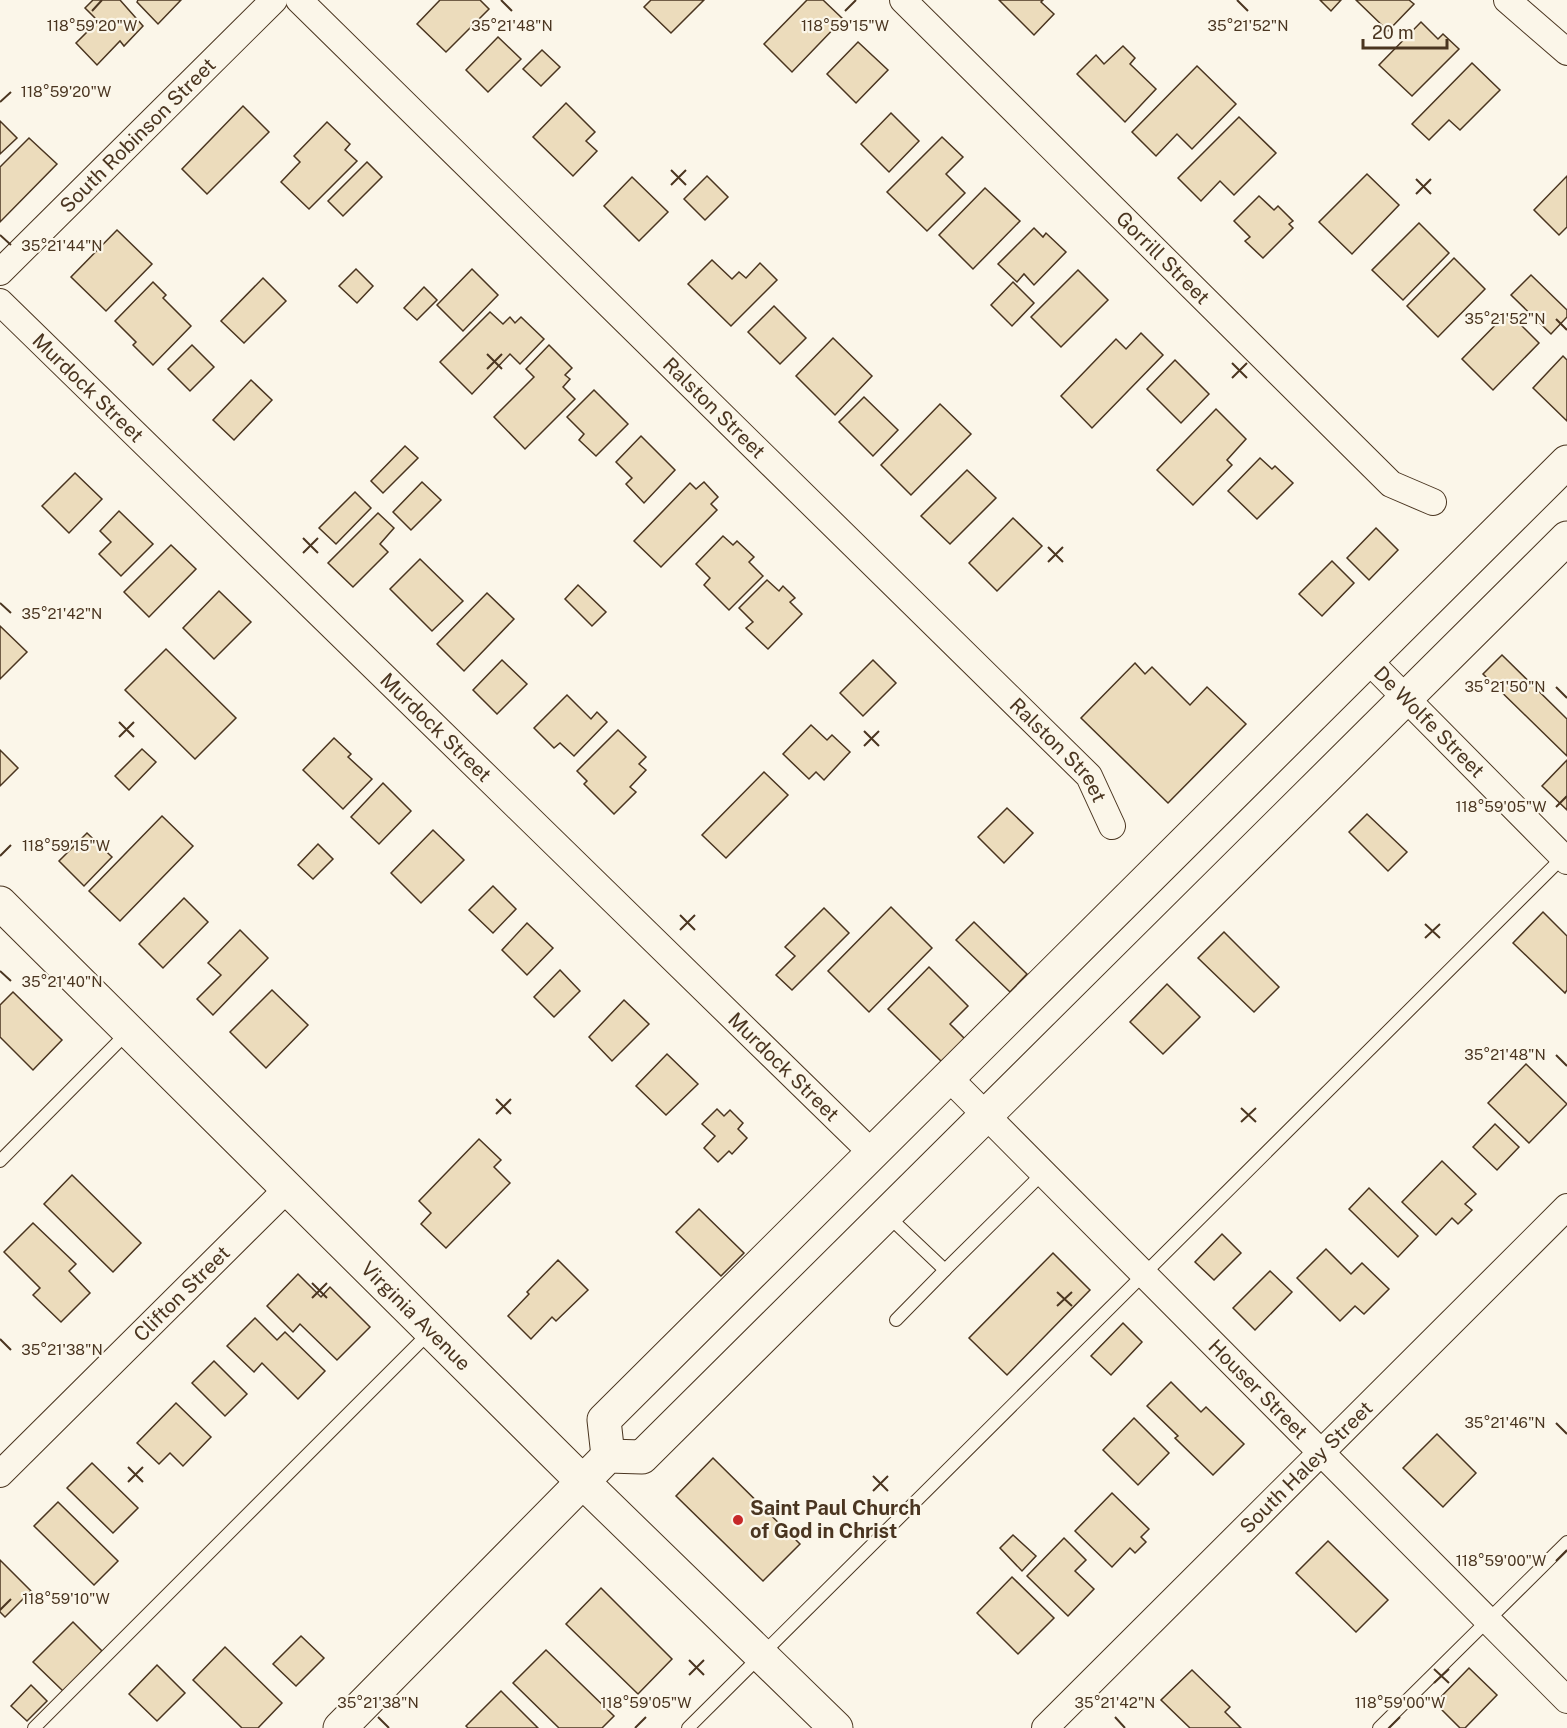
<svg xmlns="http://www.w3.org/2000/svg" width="1567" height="1728" viewBox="0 0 1567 1728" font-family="'Public Sans',sans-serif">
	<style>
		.building { fill: #ecdcbc; stroke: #4a3520; stroke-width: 1.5 }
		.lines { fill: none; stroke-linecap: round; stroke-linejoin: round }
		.lane-casing { stroke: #4a3520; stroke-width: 14 }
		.street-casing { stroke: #4a3520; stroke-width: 28 }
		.secondary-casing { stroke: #4a3520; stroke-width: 35 }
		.lane { stroke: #fbf6e9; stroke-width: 12 }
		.street { stroke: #fbf6e9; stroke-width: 26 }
		.secondary { stroke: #fbf6e9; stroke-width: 33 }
		.ticks { fill: none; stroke: #4a3520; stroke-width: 2 }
		.poi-dot { fill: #c62828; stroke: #fbf6e9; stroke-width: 2 }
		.labels { text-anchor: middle; stroke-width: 4.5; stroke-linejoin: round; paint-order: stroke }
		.street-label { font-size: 20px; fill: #4a3520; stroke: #fbf6e9 }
		.poi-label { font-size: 20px; font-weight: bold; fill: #4a3520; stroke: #fbf6e9; text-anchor: start }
		.ticks-label { font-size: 15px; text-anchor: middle; fill: #4a3520; stroke: #fbf6e9; stroke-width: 4.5; stroke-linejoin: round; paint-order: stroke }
	</style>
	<rect width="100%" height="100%" fill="#fbf6e9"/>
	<g class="building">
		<polygon points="93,0 120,0 143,26 124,46 120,41 97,65 76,43 98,21 85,8"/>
		<polygon points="138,0 181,0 158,24 137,2"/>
		<polygon points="440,0 480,0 489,9 446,52 417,24"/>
		<polygon points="651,0 704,0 671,33 644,7"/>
		<polygon points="807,0 823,0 843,19 792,72 764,44"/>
		<polygon points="999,0 1043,0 1041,2 1054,14 1034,35"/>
		<polygon points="1320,0 1341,0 1331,11"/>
		<polygon points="1356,0 1409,0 1414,4 1388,31"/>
		<polygon points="1421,22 1438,39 1443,34 1459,49 1412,96 1379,65"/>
		<polygon points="498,37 521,59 488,92 466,70"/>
		<polygon points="858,42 888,70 856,103 827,74"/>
		<polygon points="1123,46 1135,58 1130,64 1156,89 1125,122 1077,74 1096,55 1104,64"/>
		<polygon points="542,50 560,67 541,86 523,69"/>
		<polygon points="1472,63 1500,90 1460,130 1449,120 1429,140 1412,124"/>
		<polygon points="1197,66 1236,104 1192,149 1177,134 1156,156 1132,132"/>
		<polygon points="566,103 595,132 586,141 597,151 573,176 533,137"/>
		<polygon points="243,106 269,132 207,194 182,169"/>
		<polygon points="891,113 919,141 889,172 861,144"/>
		<polygon points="1239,117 1276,153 1234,195 1220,181 1201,201 1178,178"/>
		<polygon points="0,121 17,138 0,154"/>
		<polygon points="327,122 350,144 345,150 357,161 309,209 281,182 300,162 294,156"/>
		<polygon points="942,137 963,157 946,174 965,193 927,231 887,192"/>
		<polygon points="29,138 57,164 0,222 0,167"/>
		<polygon points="367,162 382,177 343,216 328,201"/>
		<polygon points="1367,174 1399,205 1352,254 1319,222"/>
		<polygon points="707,176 728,197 705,220 684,199"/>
		<polygon points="1567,176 1567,227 1559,235 1534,210"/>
		<polygon points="632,177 668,212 639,241 604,206"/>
		<polygon points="985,188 1020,221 973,269 939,235"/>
		<polygon points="1259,196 1274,210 1278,206 1293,221 1289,224 1293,228 1263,258 1245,241 1250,237 1234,221"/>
		<polygon points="1419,223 1449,253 1403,300 1372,270"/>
		<polygon points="1034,228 1043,237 1046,233 1066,252 1034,285 1024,274 1017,282 998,264"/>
		<polygon points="117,230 152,264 106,311 71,277"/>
		<polygon points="1454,258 1485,289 1438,337 1407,306"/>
		<polygon points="712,260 732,279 739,272 746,278 760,263 777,280 731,326 688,284"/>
		<polygon points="356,269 373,286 357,303 339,286"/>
		<polygon points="472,269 498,295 463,331 437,305"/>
		<polygon points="1078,270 1108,300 1061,347 1031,317"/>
		<polygon points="1531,275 1567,310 1567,317 1551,334 1511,295"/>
		<polygon points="263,278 286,301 244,343 221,321"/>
		<polygon points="153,282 166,295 163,298 191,326 153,365 133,345 136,342 115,321"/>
		<polygon points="1013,282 1034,303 1012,326 991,305"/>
		<polygon points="424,287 437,300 417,320 404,308"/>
		<polygon points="774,306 806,338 780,364 748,332"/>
		<polygon points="490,312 503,324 510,317 515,323 521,317 544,339 520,364 510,354 472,394 440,362"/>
		<polygon points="1508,312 1539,343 1493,390 1462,359"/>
		<polygon points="1141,333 1163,355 1092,428 1061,396 1116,339 1126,349"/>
		<polygon points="833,338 872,376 835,415 796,376"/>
		<polygon points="192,345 214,367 190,391 168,369"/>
		<polygon points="549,345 572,368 565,375 570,379 563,387 575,399 525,449 494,417 534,377 526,369"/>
		<polygon points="1563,356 1567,360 1567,421 1533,388"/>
		<polygon points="1175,360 1209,394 1181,423 1147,389"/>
		<polygon points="251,380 272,400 234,440 213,420"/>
		<polygon points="594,390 628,424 596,456 579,440 584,434 567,417"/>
		<polygon points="864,397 898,430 873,456 839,422"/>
		<polygon points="940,404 971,434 911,495 881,465"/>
		<polygon points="1216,409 1246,439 1227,460 1232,465 1193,505 1157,470"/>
		<polygon points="641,436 675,470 644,503 626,484 632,478 616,462"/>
		<polygon points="405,446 418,458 383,493 371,481"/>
		<polygon points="1260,458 1272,469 1275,466 1293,483 1257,519 1228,491"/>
		<polygon points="967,470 996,498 950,544 921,516"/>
		<polygon points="75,473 102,499 69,533 42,506"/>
		<polygon points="422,482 441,500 411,530 393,512"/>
		<polygon points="704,482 718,497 711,504 717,510 661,567 634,541 690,483 696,489"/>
		<polygon points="355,492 371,508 336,544 319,528"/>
		<polygon points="119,511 153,544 121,576 99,554 111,542 100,531"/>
		<polygon points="378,513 394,528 380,544 388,552 353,587 328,563"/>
		<polygon points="1013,518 1042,546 997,591 969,563"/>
		<polygon points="1376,528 1398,550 1369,580 1347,558"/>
		<polygon points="723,536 733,545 737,541 754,557 749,562 763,576 729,610 704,585 710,578 696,564"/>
		<polygon points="171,545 196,569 149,617 124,592"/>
		<polygon points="420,559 463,601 432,631 390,589"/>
		<polygon points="1332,561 1354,583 1322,616 1299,594"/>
		<polygon points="767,580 779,591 783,586 795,598 790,602 802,614 768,649 746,628 753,622 739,608"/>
		<polygon points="578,585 606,612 592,626 565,599"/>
		<polygon points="219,591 251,622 214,659 183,628"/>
		<polygon points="487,593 514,619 464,671 437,644"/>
		<polygon points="0,626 27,652 0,679"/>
		<polygon points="166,649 236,718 195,759 125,690"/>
		<polygon points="1502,655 1567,719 1567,756 1483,674"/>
		<polygon points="502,660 527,684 497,714 473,690"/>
		<polygon points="873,660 896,683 863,716 840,693"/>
		<polygon points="1135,663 1145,674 1152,667 1190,705 1207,687 1246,724 1168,803 1081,718"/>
		<polygon points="567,695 591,719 597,712 607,722 574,756 560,743 554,748 534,728"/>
		<polygon points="811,725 827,740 832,735 850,752 824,780 816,772 809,779 783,754"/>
		<polygon points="618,730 646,757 639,764 646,770 630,787 636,792 614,814 584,784 587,781 577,771"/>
		<polygon points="334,738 351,754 348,757 372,779 343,809 303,770"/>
		<polygon points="142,749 156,762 129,790 115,776"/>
		<polygon points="0,750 18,768 0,786"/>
		<polygon points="1567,760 1567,810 1542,786"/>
		<polygon points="764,772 788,795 726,858 702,835"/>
		<polygon points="383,783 411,811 379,844 351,817"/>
		<polygon points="1007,808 1033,833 1004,863 978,837"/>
		<polygon points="1367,814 1407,852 1388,871 1349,832"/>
		<polygon points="162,816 193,846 120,921 89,891"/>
		<polygon points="433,830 464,860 421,903 391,873"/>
		<polygon points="87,833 112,857 84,886 59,861"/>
		<polygon points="318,844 333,859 313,879 298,865"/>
		<polygon points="493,886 516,909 493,933 469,910"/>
		<polygon points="184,898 208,922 163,968 139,944"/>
		<polygon points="891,907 932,948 869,1012 828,971"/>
		<polygon points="824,908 849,933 792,990 776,975 795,956 785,947"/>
		<polygon points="1543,912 1567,936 1567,990 1565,993 1513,943"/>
		<polygon points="974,922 1027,974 1010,992 956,940"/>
		<polygon points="527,923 553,948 527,975 502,950"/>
		<polygon points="240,930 268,958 213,1015 197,999 221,975 208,963"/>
		<polygon points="1224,932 1279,987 1254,1012 1198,958"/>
		<polygon points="929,967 968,1006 950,1024 967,1041 944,1064 888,1009"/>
		<polygon points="560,970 580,991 554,1017 534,997"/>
		<polygon points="1167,984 1200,1017 1163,1054 1130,1022"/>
		<polygon points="272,990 308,1025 266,1068 230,1032"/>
		<polygon points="13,992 62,1040 33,1070 0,1037 0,1005"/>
		<polygon points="624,1000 649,1024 612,1061 589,1037"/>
		<polygon points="667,1054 698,1084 666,1115 636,1086"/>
		<polygon points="1526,1064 1567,1104 1529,1143 1488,1103"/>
		<polygon points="717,1109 724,1116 730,1110 743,1123 738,1129 747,1138 732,1154 729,1151 718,1162 704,1148 715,1136 702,1124"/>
		<polygon points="1495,1124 1519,1147 1497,1170 1473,1147"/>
		<polygon points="479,1139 501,1160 494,1167 510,1183 446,1248 421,1224 431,1213 419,1201"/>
		<polygon points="1442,1161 1476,1194 1465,1204 1472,1210 1458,1224 1452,1218 1436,1235 1402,1202"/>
		<polygon points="72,1175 141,1243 113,1272 44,1204"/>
		<polygon points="1369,1188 1418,1236 1398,1257 1349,1209"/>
		<polygon points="699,1209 744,1253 721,1276 676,1232"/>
		<polygon points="33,1223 76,1264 69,1271 90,1293 61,1322 33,1295 40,1288 4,1252"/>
		<polygon points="1222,1234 1241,1253 1214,1280 1195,1262"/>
		<polygon points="1326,1249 1351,1274 1362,1263 1389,1289 1364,1314 1355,1306 1340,1321 1297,1278"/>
		<polygon points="1053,1253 1090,1290 1007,1375 969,1338"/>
		<polygon points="558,1260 588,1290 556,1321 552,1317 531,1339 508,1316 529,1294 527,1292"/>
		<polygon points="1270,1271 1292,1292 1255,1330 1233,1308"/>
		<polygon points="298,1274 321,1297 330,1287 370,1327 337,1360 300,1324 293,1332 267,1306"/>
		<polygon points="255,1318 277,1340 285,1332 325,1371 298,1399 262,1363 254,1372 227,1346"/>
		<polygon points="1123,1323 1142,1342 1111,1375 1091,1356"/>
		<polygon points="214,1361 247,1394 225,1416 192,1383"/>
		<polygon points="1171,1382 1201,1412 1206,1407 1244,1444 1213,1475 1175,1438 1178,1436 1147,1406"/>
		<polygon points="176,1403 211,1437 183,1466 170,1453 159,1464 137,1443"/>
		<polygon points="1134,1418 1169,1453 1138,1485 1103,1450"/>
		<polygon points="1437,1434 1476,1473 1443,1507 1403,1468"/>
		<polygon points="713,1458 800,1544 763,1581 676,1496"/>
		<polygon points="92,1463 138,1508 113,1533 67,1488"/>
		<polygon points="1112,1493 1149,1529 1141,1537 1146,1542 1135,1553 1130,1548 1112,1567 1075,1531"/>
		<polygon points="58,1502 118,1561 94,1585 34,1526"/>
		<polygon points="1013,1535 1036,1556 1022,1571 1000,1548"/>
		<polygon points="1064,1538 1086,1560 1075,1571 1094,1589 1068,1616 1027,1576"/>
		<polygon points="1328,1541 1388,1600 1356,1632 1296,1573"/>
		<polygon points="0,1560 31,1591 5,1617 0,1612"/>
		<polygon points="1012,1577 1054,1618 1018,1654 977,1613"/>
		<polygon points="601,1588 672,1659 638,1694 566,1624"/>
		<polygon points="73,1622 102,1651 63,1691 33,1662"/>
		<polygon points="301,1636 324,1658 296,1686 273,1664"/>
		<polygon points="225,1647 282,1703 258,1728 242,1728 193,1680"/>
		<polygon points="546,1650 614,1716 602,1728 559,1728 513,1683"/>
		<polygon points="157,1665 185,1693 157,1721 129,1694"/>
		<polygon points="1469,1668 1497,1695 1465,1728 1460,1728 1435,1703"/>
		<polygon points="1192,1670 1230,1707 1225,1712 1241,1728 1190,1728 1161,1700"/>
		<polygon points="31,1685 47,1701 27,1721 11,1706"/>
		<polygon points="501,1691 538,1728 468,1728 466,1726"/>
	</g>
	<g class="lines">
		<defs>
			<g id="lane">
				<polyline points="0,1161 128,1032"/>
				<polyline points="888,1216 945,1270 1043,1173"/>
				<polyline points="896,1320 945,1270"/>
				<polyline points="34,1728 431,1331"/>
				<polyline points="688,1728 1565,855"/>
				<polyline points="1379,1728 1567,1542"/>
			</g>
			<g id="street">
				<path id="s1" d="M299 0 1089 776 1112 826"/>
				<path id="s2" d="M903 0 1391 484 1433 502"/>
				<polyline points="1507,0 1567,52"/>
				<path id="s3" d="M0 272 274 0"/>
				<path id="s4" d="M0 302 872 1153"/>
				<path id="s5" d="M1368 660 1567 861"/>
				<path id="s6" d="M948 1077 1567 1700"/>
				<path id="s7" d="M0 1474 288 1188"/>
				<path id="s8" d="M1045 1728 1567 1207"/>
			</g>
			<g id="secondary">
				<path id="s9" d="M0 903 583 1482 836 1728"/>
				<polyline points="608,1456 604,1420 1567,462"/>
				<polyline points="340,1728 608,1456 642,1457 1567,538"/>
			</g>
		</defs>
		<use href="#lane" class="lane-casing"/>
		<use href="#street" class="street-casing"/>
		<use href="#secondary" class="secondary-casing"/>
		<use href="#lane" class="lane"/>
		<use href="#street" class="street"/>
		<use href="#secondary" class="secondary"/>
	</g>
	<path class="ticks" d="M501 0 512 11M1237 0 1248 11M92 11 102 0M845 11 856 0M0 102 11 92M671 170 686 185M1416 179 1431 194M671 185 686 170M1416 194 1431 179M0 235 11 245M1556 319 1567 330M487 354 502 369M1232 363 1247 378M487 369 502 354M1232 378 1247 363M303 538 318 553M1048 547 1063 562M303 553 318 538M1048 562 1063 547M0 603 11 613M1556 687 1567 698M119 722 134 737M864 731 879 746M119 737 134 722M864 746 879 731M1556 807 1567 796M0 856 11 845M680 915 695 930M1425 924 1440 938M680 930 695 915M1425 938 1440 924M0 971 11 981M1556 1055 1567 1066M496 1099 511 1114M1241 1108 1256 1122M496 1114 511 1099M1241 1122 1256 1108M312 1283 327 1298M1057 1292 1072 1306M312 1298 327 1283M1057 1306 1072 1292M0 1339 11 1350M1556 1423 1567 1434M128 1467 143 1482M873 1476 888 1491M128 1482 143 1467M873 1491 888 1476M1556 1561 1567 1550M0 1610 11 1599M689 1660 704 1675M1434 1669 1449 1683M689 1675 704 1660M1434 1683 1449 1669M378 1717 389 1728M1115 1717 1125 1728M635 1728 646 1717M1389 1728 1400 1717"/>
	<circle class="poi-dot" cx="738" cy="1520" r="6"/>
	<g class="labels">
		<g class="street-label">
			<text dy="7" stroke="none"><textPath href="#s3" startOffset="194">South Robinson Street</textPath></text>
			<text dy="7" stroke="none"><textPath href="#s2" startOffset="366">Gorrill Street</textPath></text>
			<text dy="7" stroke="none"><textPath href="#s4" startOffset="123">Murdock Street</textPath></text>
			<text dy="7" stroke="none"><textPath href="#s1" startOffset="582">Ralston Street</textPath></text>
			<text dy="7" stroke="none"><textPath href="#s5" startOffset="87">De Wolfe Street</textPath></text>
			<text dy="7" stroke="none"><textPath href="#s4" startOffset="609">Murdock Street</textPath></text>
			<text dy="7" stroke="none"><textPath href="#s1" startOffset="1068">Ralston Street</textPath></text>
			<text dy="7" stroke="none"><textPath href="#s4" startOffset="1095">Murdock Street</textPath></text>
			<text dy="7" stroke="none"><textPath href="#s7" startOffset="256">Clifton Street</textPath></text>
			<text dy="7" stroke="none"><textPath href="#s9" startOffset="586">Virginia Avenue</textPath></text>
			<text dy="7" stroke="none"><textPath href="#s6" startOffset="440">Houser Street</textPath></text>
			<text dy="7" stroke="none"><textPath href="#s8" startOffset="369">South Haley Street</textPath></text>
		</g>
		<g class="poi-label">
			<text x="750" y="1515">Saint Paul Church<tspan x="750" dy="23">of God in Christ</tspan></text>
		</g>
	</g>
	<g class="ticks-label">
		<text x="92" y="31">118°59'20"W</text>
		<text x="512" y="31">35°21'48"N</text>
		<text x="845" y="31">118°59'15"W</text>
		<text x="1248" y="31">35°21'52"N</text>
		<text x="66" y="97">118°59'20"W</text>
		<text x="62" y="251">35°21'44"N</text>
		<text x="1505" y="324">35°21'52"N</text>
		<text x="62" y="619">35°21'42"N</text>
		<text x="1505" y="692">35°21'50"N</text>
		<text x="1501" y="812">118°59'05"W</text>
		<text x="66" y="851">118°59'15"W</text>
		<text x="62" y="987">35°21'40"N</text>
		<text x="1505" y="1060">35°21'48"N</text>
		<text x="62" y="1355">35°21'38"N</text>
		<text x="1505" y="1428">35°21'46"N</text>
		<text x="1501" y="1566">118°59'00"W</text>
		<text x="66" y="1604">118°59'10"W</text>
		<text x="378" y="1708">35°21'38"N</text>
		<text x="646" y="1708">118°59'05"W</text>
		<text x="1115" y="1708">35°21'42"N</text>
		<text x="1400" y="1708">118°59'00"W</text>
	</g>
	<path d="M1363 39v9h84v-9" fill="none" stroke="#4a3520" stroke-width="3"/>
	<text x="1372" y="39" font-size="18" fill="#4a3520" stroke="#fbf6e9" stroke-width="4.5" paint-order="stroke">20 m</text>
</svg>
